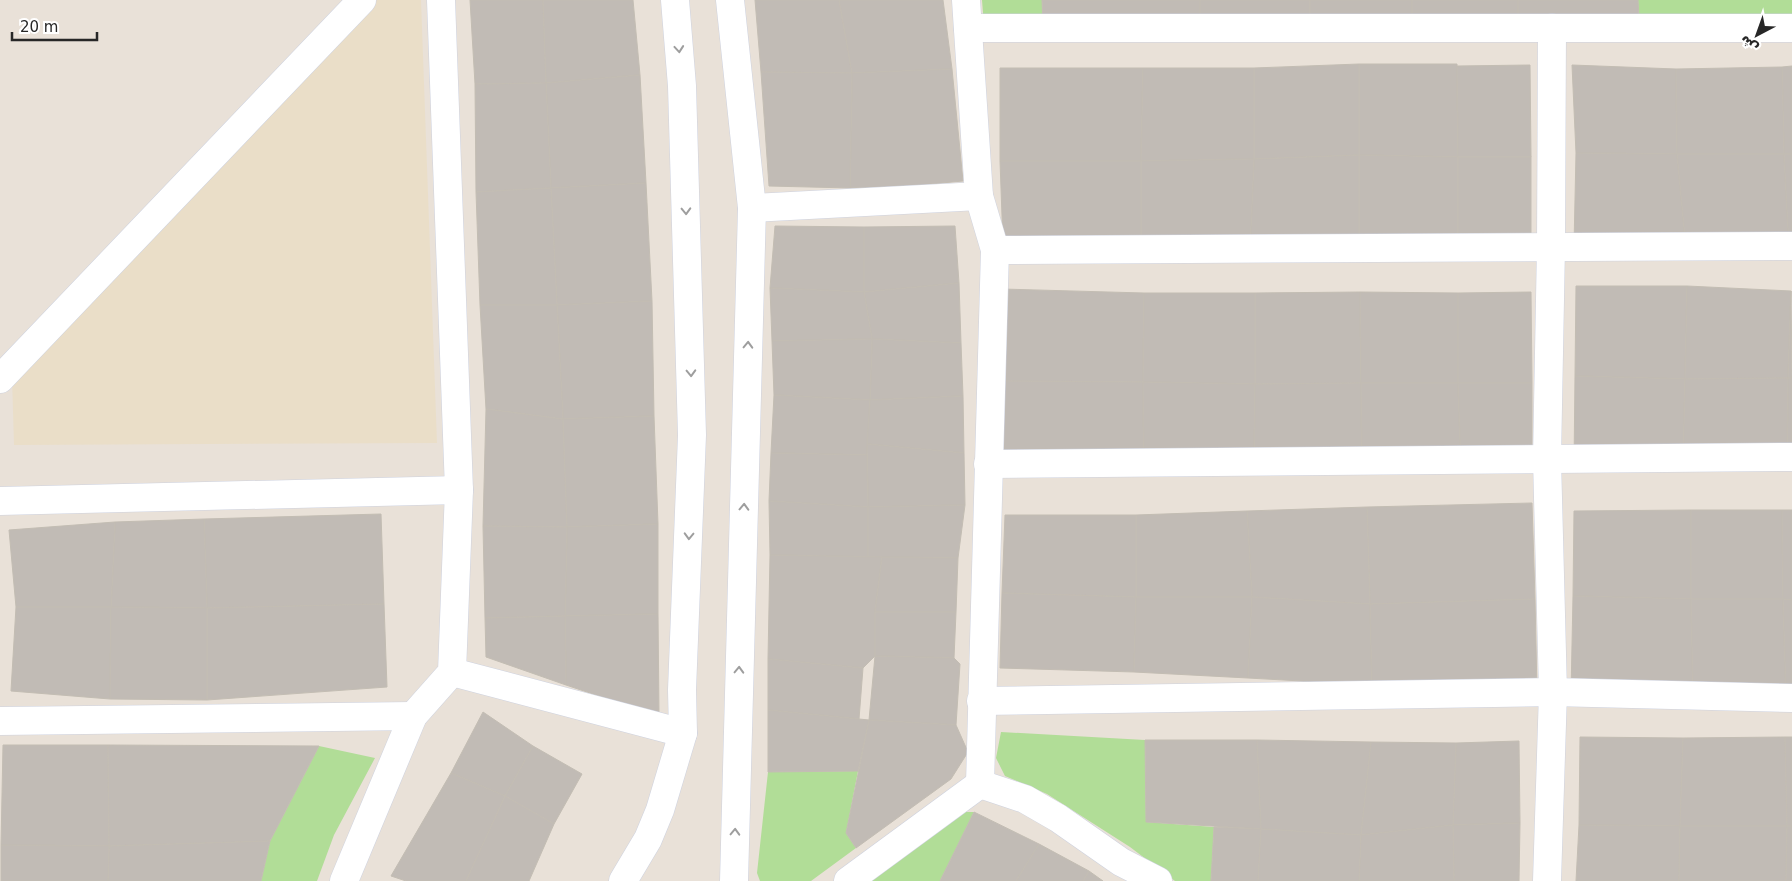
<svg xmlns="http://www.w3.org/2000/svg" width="1792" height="881" viewBox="0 0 1792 881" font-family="'DejaVu Sans',Cairo,sans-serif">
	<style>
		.education { fill: #eadec8 }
		.green { fill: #b1dd97 }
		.building { fill: #c1bbb5; stroke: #c3bdb3 }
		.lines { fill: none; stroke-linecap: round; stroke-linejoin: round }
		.minor-casing { stroke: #ced2df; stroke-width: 29 }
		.tertiary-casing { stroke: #ced2df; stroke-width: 29 }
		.minor { stroke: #fff; stroke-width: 28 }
		.tertiary { stroke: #fff; stroke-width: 28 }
		.oneway { stroke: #9e9e9e }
	</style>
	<rect width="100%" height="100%" fill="#e9e1d8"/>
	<polygon class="education" points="377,0 421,0 437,443 14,445 12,378"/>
	<g class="green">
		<polygon points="982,0 1042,0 1043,24 984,26"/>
		<polygon points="1638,0 1792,0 1792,25 1639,19"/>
		<polygon points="1001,732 1145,740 1146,822 1214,827 1211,881 1175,881 1130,847 1047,794 1005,776 996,758"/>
		<polygon points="319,746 375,758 334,835 317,881 261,881 270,841"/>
		<polygon points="858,771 846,833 856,848 811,881 760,881 757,873 768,772"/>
		<polygon points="965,812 974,812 940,881 861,881"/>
	</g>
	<g class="building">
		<polygon points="470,0 543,0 546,83 475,84"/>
		<polygon points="543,0 633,0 640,75 546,83"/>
		<polygon points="755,0 839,0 852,73 761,72"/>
		<polygon points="839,0 943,0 952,69 852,73"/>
		<polygon points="1042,0 1200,0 1200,22 1043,24"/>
		<polygon points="1200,0 1310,0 1310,24 1200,22"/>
		<rect x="1310" y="0" width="102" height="24"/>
		<polygon points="1412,0 1518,0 1518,22 1412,24"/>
		<polygon points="1518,0 1638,0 1639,19 1518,22"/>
		<polygon points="1359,64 1457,64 1458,157 1359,155"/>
		<polygon points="1359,64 1359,155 1254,159 1254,68"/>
		<polygon points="1530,65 1531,157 1458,157 1457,66"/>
		<polygon points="1572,65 1676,69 1677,154 1576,153"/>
		<polygon points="1792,66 1792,154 1784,154 1782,67"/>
		<polygon points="1782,67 1784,154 1677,154 1676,69"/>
		<polygon points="1000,68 1143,68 1141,161 1000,161"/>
		<polygon points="1143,68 1254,68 1254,159 1141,161"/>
		<polygon points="952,69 963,181 909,186 850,188 852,73"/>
		<polygon points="761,72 852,73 850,188 769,186"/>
		<polygon points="640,75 646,183 551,188 546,83"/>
		<polygon points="546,83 551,188 476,192 475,84"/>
		<polygon points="1576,153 1677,154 1686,248 1574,246"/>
		<polygon points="1677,154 1784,154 1789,247 1686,248"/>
		<polygon points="1784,154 1792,154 1792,247 1789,247"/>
		<polygon points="1359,155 1458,157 1458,245 1359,249"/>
		<polygon points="1359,155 1359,249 1250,248 1254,159"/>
		<rect x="1458" y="157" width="73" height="91"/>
		<polygon points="1254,159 1250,248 1141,247 1141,161"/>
		<polygon points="1000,161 1141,161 1141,247 1003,243"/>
		<polygon points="646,183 652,301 557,305 551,188"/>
		<polygon points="551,188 557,305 480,305 476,192"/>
		<polygon points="775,226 864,227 864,292 770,288"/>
		<polygon points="955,226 959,283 864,292 864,227"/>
		<polygon points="959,283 961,343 872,339 864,292"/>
		<polygon points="1576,286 1687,286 1685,379 1575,376"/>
		<polygon points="1687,286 1791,291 1788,378 1685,379"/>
		<polygon points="770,288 864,292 872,339 772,341"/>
		<polygon points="1002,289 1144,293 1143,382 1002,381"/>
		<polygon points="1791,291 1792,378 1788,378"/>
		<polygon points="1360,292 1361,383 1255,384 1255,293"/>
		<polygon points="1360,292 1458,293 1458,383 1361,383"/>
		<polygon points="1531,292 1532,383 1458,383 1458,293"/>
		<polygon points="1144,293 1255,293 1255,384 1143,382"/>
		<polygon points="652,301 654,416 563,419 557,305"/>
		<polygon points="480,305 557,305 563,419 486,409"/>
		<polygon points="872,339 961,343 963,396 870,400"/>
		<polygon points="872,339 870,400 774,395 772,341"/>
		<polygon points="1575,376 1685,379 1683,469 1574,466"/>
		<polygon points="1788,378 1792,378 1792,466 1787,466"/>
		<polygon points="1788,378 1787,466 1683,469 1685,379"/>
		<polygon points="1002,381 1143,382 1144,472 1004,474"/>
		<polygon points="1143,382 1255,384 1254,473 1144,472"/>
		<polygon points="1361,383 1362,473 1254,473 1255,384"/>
		<polygon points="1361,383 1458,383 1461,469 1362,473"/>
		<polygon points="1458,383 1532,383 1532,467 1461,469"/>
		<polygon points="774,395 870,400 867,455 771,453"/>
		<polygon points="963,396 964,453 867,444 870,400"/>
		<polygon points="486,409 563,419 567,527 483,526"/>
		<polygon points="654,416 658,524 567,527 563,419"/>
		<polygon points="867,444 964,453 965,505 868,507"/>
		<polygon points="771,453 867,455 868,507 769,501"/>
		<polygon points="769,501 868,507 868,557 770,555"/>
		<polygon points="1532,503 1535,599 1370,604 1367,507"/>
		<polygon points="965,505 958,558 868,557 868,507"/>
		<polygon points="1367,507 1370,604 1252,597 1247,511"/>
		<polygon points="1691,510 1691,599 1573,596 1574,511"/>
		<polygon points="1691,510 1782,510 1783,599 1691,599"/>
		<polygon points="1782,510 1792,510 1792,600 1783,599"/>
		<polygon points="1247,511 1252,597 1136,597 1136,515"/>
		<polygon points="381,514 384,604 207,608 204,519"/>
		<polygon points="1005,515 1136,515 1136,597 1002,593"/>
		<polygon points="204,519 207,608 111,607 115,522"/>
		<polygon points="115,522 111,607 16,607 9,530"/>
		<polygon points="658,524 658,614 565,616 567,527"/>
		<polygon points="483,526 567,527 565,616 485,618"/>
		<polygon points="770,555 882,557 875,612 875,656 863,668 768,659"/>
		<polygon points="882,557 958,558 956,612 875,612"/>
		<polygon points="1002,593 1136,597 1134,672 1000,668"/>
		<polygon points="1573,596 1691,599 1693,695 1571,694"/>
		<polygon points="1136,597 1252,597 1248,678 1134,672"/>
		<polygon points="1252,597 1370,604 1372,685 1248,678"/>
		<polygon points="1535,599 1537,691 1372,685 1370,604"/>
		<polygon points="1691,599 1783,599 1786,694 1693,695"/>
		<polygon points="1783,599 1792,600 1792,694 1786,694"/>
		<polygon points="384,604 387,687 207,700 207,608"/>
		<polygon points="16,607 111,607 110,699 11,691"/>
		<polygon points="111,607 207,608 207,700 110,699"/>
		<polygon points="875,612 956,612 954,658 875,656"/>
		<polygon points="658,614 659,716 566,685 565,616"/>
		<polygon points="565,616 566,685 486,657 485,618"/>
		<polygon points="875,656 954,658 960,664 956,725 869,720"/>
		<polygon points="768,659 863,668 859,719 768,710"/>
		<polygon points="768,710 869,720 858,771 768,772"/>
		<polygon points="483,712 533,746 505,796 451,773"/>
		<polygon points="869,720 956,725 968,752 951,779 856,848 846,833"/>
		<polygon points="1580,737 1683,738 1680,826 1579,825"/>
		<polygon points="1785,737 1787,826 1680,826 1683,738"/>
		<polygon points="1785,737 1792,737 1792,826 1787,826"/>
		<polygon points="1145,740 1257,740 1261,829 1146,822"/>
		<polygon points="1257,740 1371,742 1361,835 1261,829"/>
		<polygon points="1519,741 1520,823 1453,825 1456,743"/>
		<polygon points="1371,742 1456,743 1453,825 1361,835"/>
		<polygon points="3,745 108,745 109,846 1,845"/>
		<polygon points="108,745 319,746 270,841 109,846"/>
		<polygon points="533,746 582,774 554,824 505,796"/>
		<polygon points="451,773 505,796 466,881 406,881 391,876"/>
		<polygon points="505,796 554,824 529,881 466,881"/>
		<polygon points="974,812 1039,844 1016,881 940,881"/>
		<polygon points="1520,823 1519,881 1454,881 1453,825"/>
		<polygon points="1453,825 1454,881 1359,881 1361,835"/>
		<polygon points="1579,825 1680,826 1679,881 1576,881"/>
		<polygon points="1680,826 1787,826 1786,881 1679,881"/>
		<polygon points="1787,826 1792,826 1792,881 1786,881"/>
		<polygon points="1214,827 1261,829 1258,881 1211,881"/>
		<polygon points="1261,829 1361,835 1359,881 1258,881"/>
		<polygon points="270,841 261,881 108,881 109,846"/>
		<polygon points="1039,844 1089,871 1083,881 1016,881"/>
		<polygon points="1,845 109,846 108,881 1,881"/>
		<polygon points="1089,871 1103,881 1083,881"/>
	</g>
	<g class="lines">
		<defs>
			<g id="minor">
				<polyline points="966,0 979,196 995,250 980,784"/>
				<polyline points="968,28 1792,28"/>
				<polyline points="752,208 979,196"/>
				<polyline points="995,250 1792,246"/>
				<polyline points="0,379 362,0"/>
				<polyline points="988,464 1792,457"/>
				<polyline points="0,501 459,490"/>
				<polyline points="452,672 683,733"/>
				<polyline points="981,701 1553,692 1792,698"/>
				<polyline points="0,721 413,716"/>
				<polyline points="980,784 1025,799 1058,818 1121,862 1158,881"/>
				<polyline points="344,881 413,716 452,672 459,490 441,0"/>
				<polyline points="848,881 980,784"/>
				<polyline points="1547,881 1553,692 1547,459 1551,246 1552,28"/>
			</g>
			<g id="tertiary">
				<polyline points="730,0 752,208 734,881"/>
				<polyline points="623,881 648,839 660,810 683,733 682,690 692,435 682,86 675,0"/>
			</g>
		</defs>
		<use href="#minor" class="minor-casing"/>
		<use href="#tertiary" class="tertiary-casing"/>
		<use href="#minor" class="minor"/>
		<use href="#tertiary" class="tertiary"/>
	</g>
	<defs><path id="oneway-chevron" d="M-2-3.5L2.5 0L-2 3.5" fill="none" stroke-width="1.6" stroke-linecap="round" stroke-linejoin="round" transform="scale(1.25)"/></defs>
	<g class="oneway">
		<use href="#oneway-chevron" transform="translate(679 49) rotate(85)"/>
		<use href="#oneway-chevron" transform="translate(686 211) rotate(88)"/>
		<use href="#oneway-chevron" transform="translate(748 345) rotate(-88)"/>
		<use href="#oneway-chevron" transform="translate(691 373) rotate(88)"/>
		<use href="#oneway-chevron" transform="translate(744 507) rotate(-88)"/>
		<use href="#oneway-chevron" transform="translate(689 536) rotate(92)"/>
		<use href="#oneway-chevron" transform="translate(739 670) rotate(-88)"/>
		<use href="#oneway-chevron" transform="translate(735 832) rotate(-88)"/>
	</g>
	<g transform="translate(1757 35) rotate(221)" stroke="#ffffff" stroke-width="4" paint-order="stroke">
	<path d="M0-4L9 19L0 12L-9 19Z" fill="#272727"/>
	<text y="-8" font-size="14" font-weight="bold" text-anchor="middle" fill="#272727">ش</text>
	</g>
	<path d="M12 32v8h85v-8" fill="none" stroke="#272727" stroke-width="2.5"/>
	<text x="20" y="32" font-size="15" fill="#272727" stroke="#ffffff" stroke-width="4" paint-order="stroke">20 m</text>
</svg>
